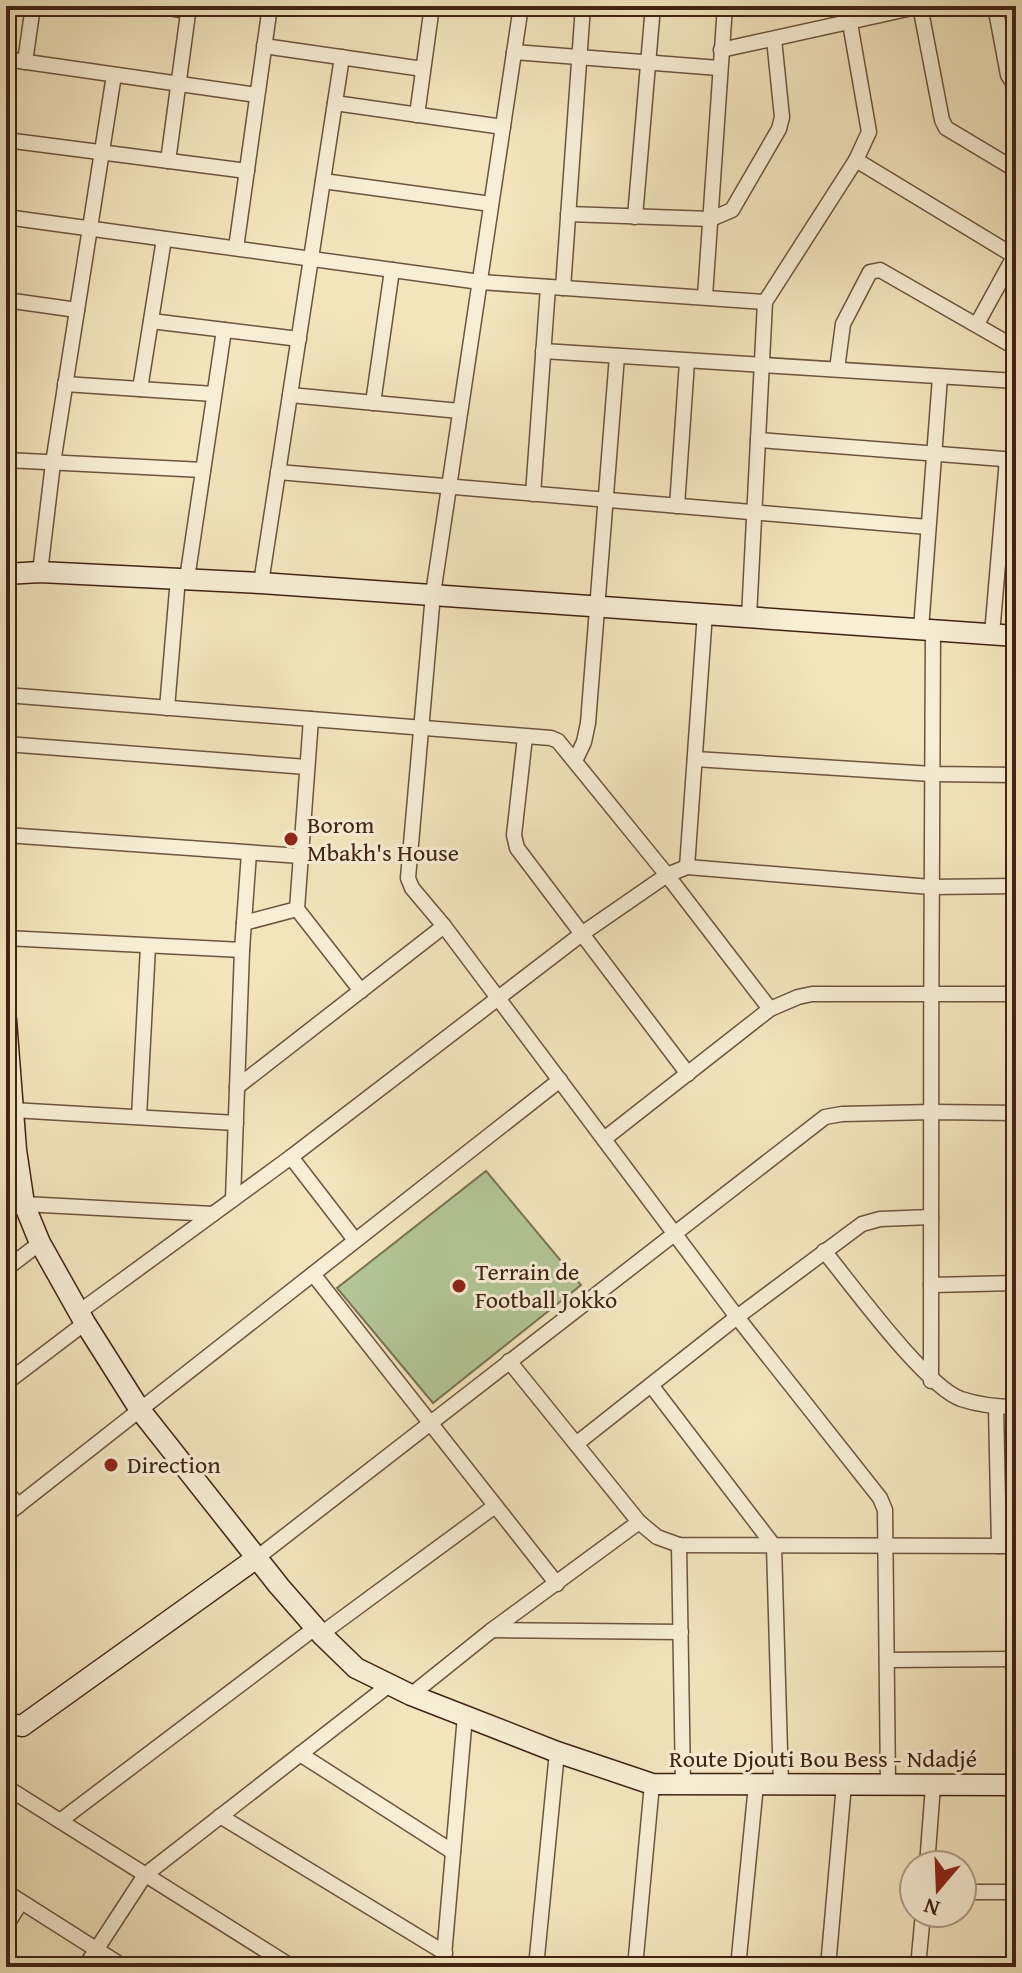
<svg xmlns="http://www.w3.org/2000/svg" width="1022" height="1973" viewBox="0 0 1022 1973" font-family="'Gentium Book Plus',serif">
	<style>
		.green { fill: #b3c697; stroke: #7a7455; stroke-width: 2 }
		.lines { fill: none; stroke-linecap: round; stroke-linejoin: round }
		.street-casing { stroke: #6c543e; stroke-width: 17 }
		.secondary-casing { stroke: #402313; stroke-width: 23 }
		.street { stroke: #f7eed5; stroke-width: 14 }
		.secondary { stroke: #f7eed5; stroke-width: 20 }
		.poi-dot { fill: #8f2418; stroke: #f7eed5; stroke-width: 3 }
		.labels { text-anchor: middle; stroke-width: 6; stroke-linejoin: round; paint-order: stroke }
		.poi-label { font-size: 24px; fill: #402313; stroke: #f7eed5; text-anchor: start }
		.street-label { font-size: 24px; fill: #402313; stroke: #f7eed5 }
	</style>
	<rect width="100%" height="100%" fill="#f2e5be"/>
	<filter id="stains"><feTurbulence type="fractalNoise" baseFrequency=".0025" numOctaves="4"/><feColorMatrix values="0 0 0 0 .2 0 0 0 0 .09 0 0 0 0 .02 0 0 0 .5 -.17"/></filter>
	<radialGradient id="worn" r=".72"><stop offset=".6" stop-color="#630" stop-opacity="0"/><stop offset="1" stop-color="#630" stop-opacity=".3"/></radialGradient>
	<polygon class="green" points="486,1171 581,1285 433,1403 337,1288"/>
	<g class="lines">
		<defs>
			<g id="street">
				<polyline points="155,6 188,11"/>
				<polyline points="521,6 433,594 408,878 412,888 444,926 737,1317 880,1498 885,1510 888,1785"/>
				<polyline points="920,6 942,120 946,128 1016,170"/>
				<polyline points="995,6 1008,75 1016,87"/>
				<polyline points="264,46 423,69"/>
				<polyline points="721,50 921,6"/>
				<polyline points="514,52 719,68"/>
				<polyline points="6,59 257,95"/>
				<polyline points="25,62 33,6"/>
				<polyline points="335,103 503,127"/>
				<polyline points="417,115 432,6"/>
				<polyline points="6,140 247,171"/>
				<polyline points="856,160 1016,257"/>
				<polyline points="168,161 189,6"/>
				<polyline points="323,181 491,204"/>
				<polyline points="568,214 711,219 732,210 779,129 782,117 774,39"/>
				<polyline points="6,217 480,282 765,302"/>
				<polyline points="635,217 653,6"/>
				<polyline points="236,248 270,6"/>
				<polyline points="563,288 583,6"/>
				<polyline points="705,296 725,6"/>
				<polyline points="6,300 77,310"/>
				<polyline points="151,321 299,339"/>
				<polyline points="977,324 1016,253"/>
				<polyline points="543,351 1016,381"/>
				<polyline points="837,369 843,324 870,272 880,270 1016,348"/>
				<polyline points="65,384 214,394"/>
				<polyline points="140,389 164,239"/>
				<polyline points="290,395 460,411"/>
				<polyline points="373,403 392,270"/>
				<polyline points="758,440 1016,460"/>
				<polyline points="6,460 203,470"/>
				<polyline points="278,472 928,527"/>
				<polyline points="533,494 548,287"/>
				<polyline points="677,506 687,362"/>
				<polyline points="40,572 53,463 114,75"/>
				<polyline points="187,579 224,330"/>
				<polyline points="261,583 342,57"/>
				<polyline points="749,617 765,302 856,160 869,132 847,6"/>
				<polyline points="921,629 940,377"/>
				<polyline points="992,634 1007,459"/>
				<polyline points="6,695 551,738 558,741 667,875 770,1009"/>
				<polyline points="167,708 178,578"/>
				<polyline points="311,719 297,909 361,991"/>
				<polyline points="525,737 514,835 517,848 688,1074"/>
				<polyline points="6,744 307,767"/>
				<polyline points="695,759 932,774 1016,775"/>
				<polyline points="575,761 584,742 588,723 617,356"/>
				<polyline points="6,835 301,856"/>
				<polyline points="687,867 705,613"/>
				<polyline points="244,923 297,909"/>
				<polyline points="6,938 242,950"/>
				<polyline points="237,1087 444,926"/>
				<polyline points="12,1110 236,1123"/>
				<polyline points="139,1117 148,946"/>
				<polyline points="604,1139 770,1009 798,997 812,994 1016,994"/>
				<polyline points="291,1157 355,1240"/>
				<polyline points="233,1199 242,950 249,853"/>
				<polyline points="24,1204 213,1214"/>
				<path d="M824 1251C852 1285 925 1386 961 1399 979 1405 998 1407 1016 1407"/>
				<polyline points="6,1269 40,1243"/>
				<polyline points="313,1274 557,1584"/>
				<polyline points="931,1285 1016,1283"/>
				<polyline points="79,1312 291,1157 583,933 667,875 687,867 931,887 1016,886"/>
				<polyline points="509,1361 639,1522 657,1537 679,1545 1016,1546"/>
				<path d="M931 1381C931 1130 931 880 933 629"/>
				<polyline points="6,1383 85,1323"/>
				<polyline points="651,1385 774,1546 781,1785"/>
				<polyline points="996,1407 999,1546"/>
				<polyline points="576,1444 737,1317 862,1224 880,1219 931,1217"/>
				<polyline points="6,1490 18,1506"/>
				<polyline points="6,1515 560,1080"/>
				<polyline points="679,1545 683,1784"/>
				<polyline points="258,1557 825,1117 842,1114 933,1112 1016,1113"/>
				<polyline points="492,1630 681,1632"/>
				<polyline points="321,1634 495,1506"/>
				<polyline points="887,1660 1016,1659"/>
				<polyline points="411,1695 492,1630 639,1522"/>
				<polyline points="300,1754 453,1852"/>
				<polyline points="6,1787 292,1967"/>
				<polyline points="220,1816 445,1953"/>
				<polyline points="60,1821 315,1628"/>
				<polyline points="927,1865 933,1786"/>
				<polyline points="6,1892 124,1967"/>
				<polyline points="962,1892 1016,1892"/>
				<polyline points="6,1926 21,1902"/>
				<polyline points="85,1967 145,1875 389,1685"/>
				<polyline points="443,1967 465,1716"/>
				<polyline points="536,1967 557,1752"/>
				<polyline points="635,1967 652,1784"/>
				<polyline points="738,1967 756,1785"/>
				<polyline points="828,1967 844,1784"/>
				<polyline points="918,1967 923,1913"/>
			</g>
			<g id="secondary">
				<polyline points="6,574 40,572 261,583 1016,636"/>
				<polyline points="6,1020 16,1150 24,1204 40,1243 85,1323 140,1410 279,1586 321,1634 356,1668 411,1695 465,1716 557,1752 652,1784 1016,1785"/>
				<polyline points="6,1720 11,1724 22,1726 258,1557"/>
			</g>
		</defs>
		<use href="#street" class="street-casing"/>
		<use href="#secondary" class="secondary-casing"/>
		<use href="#street" class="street"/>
		<use href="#secondary" class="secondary"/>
	</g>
	<g class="poi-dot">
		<circle cx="291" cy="839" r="8"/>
		<circle cx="459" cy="1286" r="8"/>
		<circle cx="111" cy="1465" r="8"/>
	</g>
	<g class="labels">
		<g class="poi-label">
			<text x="307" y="833">Borom<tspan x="307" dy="28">Mbakh's House</tspan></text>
			<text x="475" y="1280">Terrain de<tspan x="475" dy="28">Football Jokko</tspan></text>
			<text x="127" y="1473">Direction</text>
		</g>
		<g class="street-label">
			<text x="823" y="1767">Route Djouti Bou Bess - Ndadjé</text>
		</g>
	</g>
	<rect width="1022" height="1973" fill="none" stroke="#f2e5be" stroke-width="32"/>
	<rect x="8" y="8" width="1006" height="1957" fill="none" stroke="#402313" stroke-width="4"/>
	<rect x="16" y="16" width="990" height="1941" fill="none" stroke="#402313" stroke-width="2"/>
	<g transform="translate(938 1889) rotate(199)"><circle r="38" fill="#f7eed5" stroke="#ae9d87" stroke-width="2"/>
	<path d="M0-6L14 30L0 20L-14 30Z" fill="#8f2418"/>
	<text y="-12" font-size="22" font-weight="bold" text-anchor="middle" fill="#402313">N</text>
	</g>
	<rect width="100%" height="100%" filter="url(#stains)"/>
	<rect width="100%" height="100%" fill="url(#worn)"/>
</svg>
